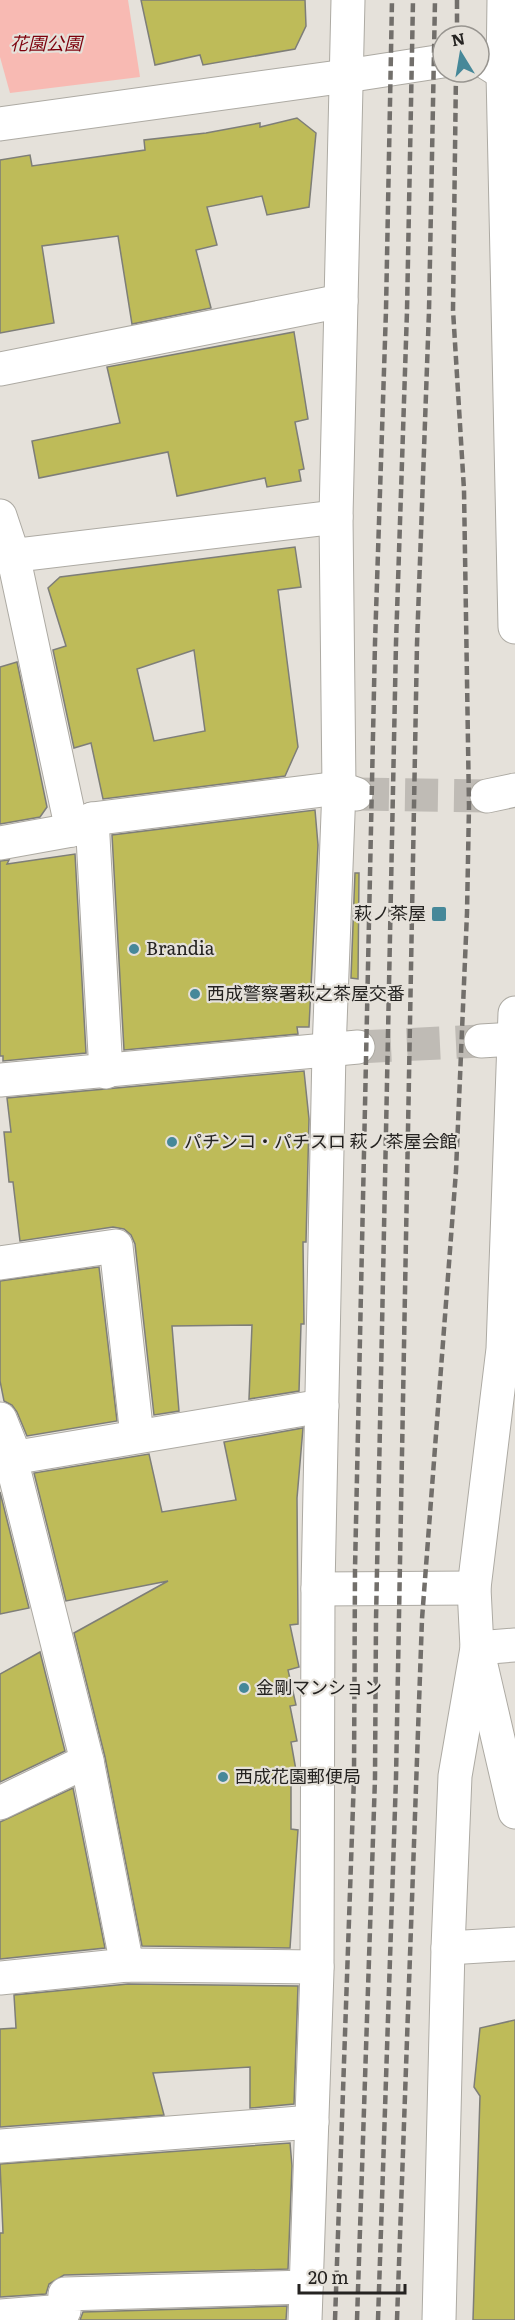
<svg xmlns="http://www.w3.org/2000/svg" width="515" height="2320" viewBox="0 0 515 2320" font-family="Literata,'Noto Sans JP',serif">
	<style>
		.green { fill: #f8bab3 }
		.building { fill: #bebb59; stroke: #7e7e78; stroke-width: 1.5; fill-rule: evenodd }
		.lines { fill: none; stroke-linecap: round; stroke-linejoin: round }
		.minor-tunnel { stroke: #bfbbb5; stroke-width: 33; stroke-dasharray: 33 16; stroke-linecap: butt }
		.minor-casing { stroke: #adaaa3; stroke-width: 35 }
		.tertiary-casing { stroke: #adaaa3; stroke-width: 35 }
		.minor { stroke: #fff; stroke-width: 33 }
		.tertiary { stroke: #fff; stroke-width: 33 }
		.rail { stroke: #726f6b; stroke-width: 4.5; stroke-dasharray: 9 4.5; stroke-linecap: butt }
		.poi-dot { fill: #468899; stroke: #e5e1da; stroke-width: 2 }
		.labels { text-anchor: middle; stroke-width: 4.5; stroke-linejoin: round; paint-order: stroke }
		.park-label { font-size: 18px; font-style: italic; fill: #7d000c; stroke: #e5e1da }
		.poi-label { font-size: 18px; fill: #252321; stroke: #e5e1da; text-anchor: start }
	</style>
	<rect width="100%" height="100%" fill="#e5e1da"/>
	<polygon class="green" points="0,0 128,0 140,77 10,93 0,57"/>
	<g class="building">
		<polygon points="141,0 305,0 306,26 295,49 203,65 200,55 155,65"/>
		<polygon points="297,118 316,133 309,207 267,215 262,196 207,207 217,245 196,250 211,308 132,324 118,236 42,246 54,323 0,333 0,160 30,155 32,166 145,150 144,140 206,133 260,123 260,127"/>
		<polygon points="294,332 308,419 295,422 304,469 299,470 301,481 267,487 265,478 177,496 168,452 39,478 32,441 120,423 107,367"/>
		<path d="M295 547 301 587 278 590 298 747 285 776 103 799 91 743 74 748 53 650 66 646 48 588 60 577ZM194 650 205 731 154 741 137 669Z"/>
		<polygon points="17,662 47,807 40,817 0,824 0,667"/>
		<polygon points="315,810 318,845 309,1027 297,1027 298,1034 124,1050 112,835"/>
		<polygon points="75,854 86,1053 3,1061 3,1056 0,1056 0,861 9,860 7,864"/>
		<polygon points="355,873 359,873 358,979 351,978"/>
		<polygon points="304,1071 309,1119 306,1242 303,1242 304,1324 301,1324 299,1391 249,1399 252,1325 172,1326 179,1411 154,1415 135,1244 131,1235 124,1229 113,1227 20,1241 13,1182 9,1182 4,1132 11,1132 7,1098"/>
		<polygon points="99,1267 117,1421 27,1436 17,1412 12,1405 4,1401 0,1381 0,1281"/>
		<polygon points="303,1428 297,1498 298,1624 290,1625 299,1667 288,1670 296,1705 290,1706 297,1741 291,1742 297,1776 291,1777 291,1829 298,1830 290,1948 142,1946 105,1757 74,1633 168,1581 66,1601 34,1473 149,1454 162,1512 236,1500 224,1442"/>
		<polygon points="0,1492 29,1608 0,1614"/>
		<polygon points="40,1652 65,1751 0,1782 0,1674"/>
		<polygon points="73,1788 105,1948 0,1959 0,1822"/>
		<polygon points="128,1984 298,1986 294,2104 250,2108 250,2067 153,2073 164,2115 0,2127 0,2029 16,2028 14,1995"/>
		<polygon points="515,2020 515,2320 473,2320 480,2096 474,2087 480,2028"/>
		<polygon points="290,2143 292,2166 288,2269 64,2275 49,2284 46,2294 0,2297 0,2233 3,2233 0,2164"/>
		<polygon points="287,2306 286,2320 80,2320 83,2312"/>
	</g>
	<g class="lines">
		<g class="minor-tunnel">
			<polyline points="356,794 487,796"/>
			<polyline points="358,1047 481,1041"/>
		</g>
		<defs>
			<g id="minor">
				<polyline points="479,58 503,73 515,71"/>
				<polyline points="346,76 443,61"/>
				<polyline points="0,369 341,301"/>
				<polyline points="0,516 13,555 72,830"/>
				<polyline points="487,796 515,790"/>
				<polyline points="92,819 106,1072"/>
				<polyline points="0,843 72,830 92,819 339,788 356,794"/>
				<polyline points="481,1041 515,1039"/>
				<polyline points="0,1080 358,1047"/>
				<polyline points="0,1263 116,1246 137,1436"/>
				<polyline points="0,1419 16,1459"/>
				<polyline points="11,1459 87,1761 127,1965"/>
				<polyline points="0,1460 322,1406"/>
				<polyline points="318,1589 474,1588"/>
				<polyline points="515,1645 477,1648 515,1812"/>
				<polyline points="0,1803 87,1761"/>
				<polyline points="448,1948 515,1944"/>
				<polyline points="0,1978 127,1965 317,1967"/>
				<polyline points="0,2146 312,2122"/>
				<polyline points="0,2316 64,2311 65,2294 306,2287"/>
			</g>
			<g id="tertiary">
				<polyline points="504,0 503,73 515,627"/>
				<polyline points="0,124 346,76"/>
				<polyline points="0,557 336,517"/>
				<polyline points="305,2320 317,1971 318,1589 329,1051 339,788 336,517 348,0"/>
				<polyline points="439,2320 448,1948 455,1776 477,1648 474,1588 503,1349 515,1013"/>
			</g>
		</defs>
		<use href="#minor" class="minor-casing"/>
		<use href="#tertiary" class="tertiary-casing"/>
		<use href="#minor" class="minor"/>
		<use href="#tertiary" class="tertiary"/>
		<g class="rail">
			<polyline points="457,36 457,0"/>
			<polyline points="335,2320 354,1777 355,1569 375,643 386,310 392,0"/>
			<polyline points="357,2320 375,1778 376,1620 396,643 407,311 413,0"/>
			<polyline points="378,2320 396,1778 417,644 429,311 435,0"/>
			<polyline points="397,2320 422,1619 456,1171 467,913 469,806 464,490 453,310 456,72"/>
		</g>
	</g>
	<g class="poi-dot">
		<rect x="431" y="906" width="16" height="16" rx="3"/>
		<circle cx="134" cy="949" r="6"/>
		<circle cx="195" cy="994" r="6"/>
		<circle cx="172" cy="1142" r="6"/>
		<circle cx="244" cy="1688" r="6"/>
		<circle cx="223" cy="1777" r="6"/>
	</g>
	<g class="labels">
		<g class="park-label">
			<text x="46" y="50">花園公園</text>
		</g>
		<g class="poi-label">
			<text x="426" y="920" text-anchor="end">萩ノ茶屋</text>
			<text x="146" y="955">Brandia</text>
			<text x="207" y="1000">西成警察署萩之茶屋交番</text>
			<text x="184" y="1148">パチンコ・パチスロ 萩ノ茶屋会館</text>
			<text x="256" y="1694">金剛マンション</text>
			<text x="235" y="1783">西成花園郵便局</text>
		</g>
	</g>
	<g transform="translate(461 54) rotate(349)"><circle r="28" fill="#e5e1da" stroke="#989590" stroke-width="1.5"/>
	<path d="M0-4.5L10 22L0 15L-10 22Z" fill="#468899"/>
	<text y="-9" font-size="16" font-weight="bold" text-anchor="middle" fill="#252321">N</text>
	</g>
	<path d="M299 2284v9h106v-9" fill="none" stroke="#252321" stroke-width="3"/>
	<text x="308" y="2284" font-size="18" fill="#252321" stroke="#e5e1da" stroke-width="4.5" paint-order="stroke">20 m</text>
</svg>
